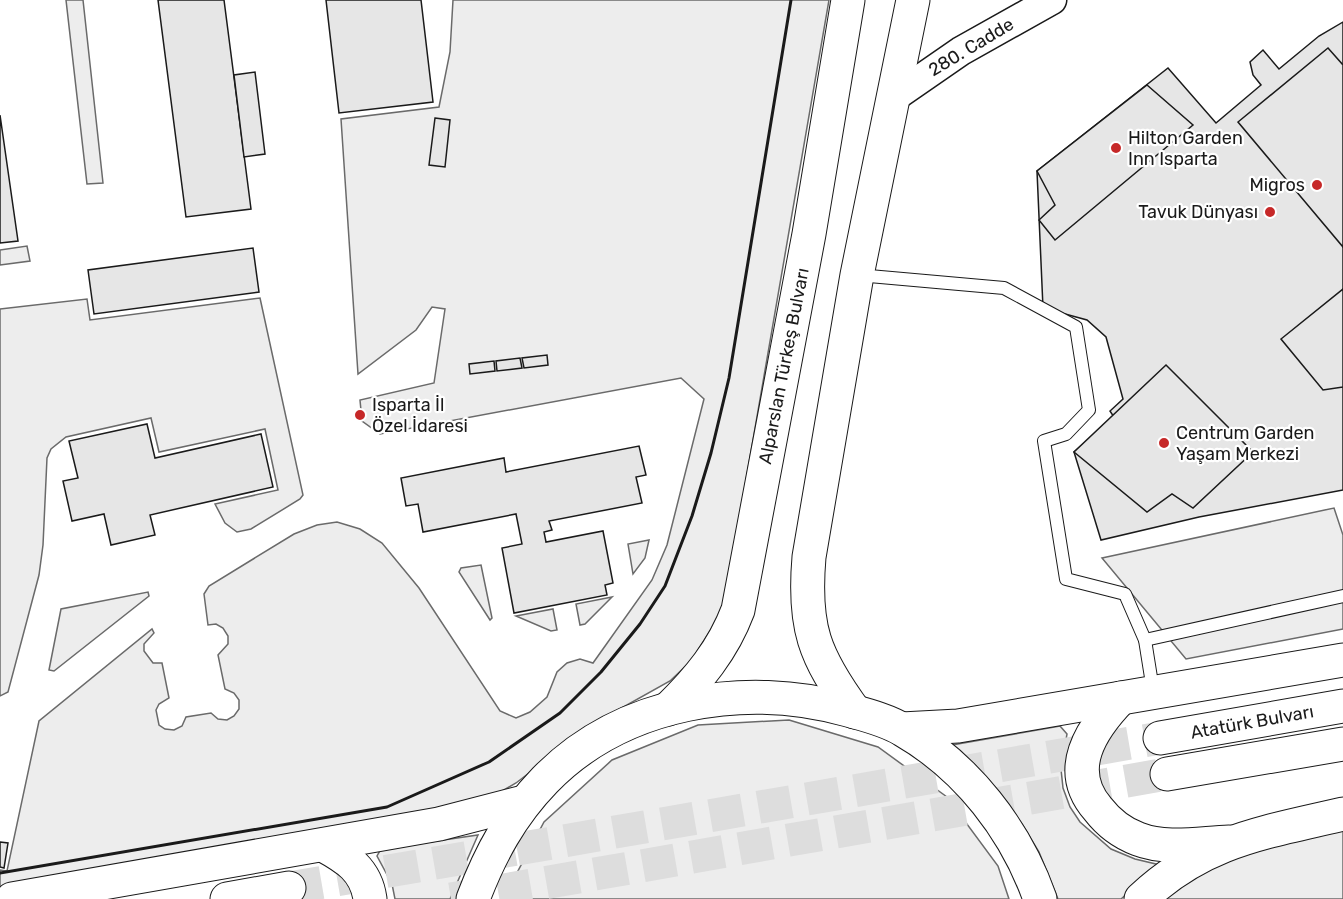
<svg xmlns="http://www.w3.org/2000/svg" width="1343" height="899" viewBox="0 0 1343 899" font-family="Rubik,sans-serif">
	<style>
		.built { fill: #ededed; stroke: #6a6a6a; stroke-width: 1.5 }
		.building { fill: #e6e6e6; stroke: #1a1a1a; stroke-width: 1.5 }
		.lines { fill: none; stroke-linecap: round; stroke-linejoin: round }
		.primary-tunnel { stroke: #ddd; stroke-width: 33; stroke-dasharray: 33 16; stroke-linecap: butt }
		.trunk-tunnel { stroke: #ddd; stroke-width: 33; stroke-dasharray: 33 16; stroke-linecap: butt }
		.service-casing { stroke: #1a1a1a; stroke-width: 14 }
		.tertiary-casing { stroke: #1a1a1a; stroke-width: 31 }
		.primary-casing { stroke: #1a1a1a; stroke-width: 35 }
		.trunk-casing { stroke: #1a1a1a; stroke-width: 35 }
		.service { stroke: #fff; stroke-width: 12 }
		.tertiary { stroke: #fff; stroke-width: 28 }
		.primary { stroke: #fff; stroke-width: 33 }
		.trunk { stroke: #fff; stroke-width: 33 }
		.wall { stroke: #1a1a1a; stroke-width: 3 }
		.poi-dot { fill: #c62828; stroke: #fff; stroke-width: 2 }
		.labels { text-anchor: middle; stroke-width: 4.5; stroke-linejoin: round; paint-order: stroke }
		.street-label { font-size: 18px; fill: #1a1a1a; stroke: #fff }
		.poi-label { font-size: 18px; fill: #1a1a1a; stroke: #fff; text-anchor: start }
	</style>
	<rect width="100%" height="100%" fill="#fff"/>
	<g class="built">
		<polygon points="66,0 83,0 103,183 87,184"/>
		<polygon points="453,0 829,0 726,596 719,617 691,661 670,681 593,724 516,783 497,794 466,805 0,887 0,870 7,871 39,721 152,629 154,633 144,644 144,651 153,663 162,663 169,698 159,704 156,710 159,725 165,729 174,730 182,726 186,717 211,713 218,719 227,720 234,716 239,709 239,700 234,693 225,689 218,655 228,644 228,636 223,628 216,624 208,625 204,594 209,586 294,534 317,525 337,522 360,529 382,543 419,588 500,711 516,718 530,712 547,697 557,672 567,663 580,659 593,663 652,580 667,545 704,399 681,378 380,434 362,421 360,400 434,383 445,309 432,307 416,330 358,374 341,119 439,107 450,52"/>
		<polygon points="27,246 30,261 0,265 0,250"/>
		<polygon points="260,298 303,495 300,499 251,529 237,532 225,523 215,504 278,490 265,429 159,452 151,418 66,437 51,449 47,458 43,545 39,575 8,692 0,696 0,309 87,299 90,320"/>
		<polygon points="1334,508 1343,535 1343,629 1186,659 1102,558"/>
		<polygon points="649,540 645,558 633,574 628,544"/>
		<polygon points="481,565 492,618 490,620 459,572 461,568"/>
		<polygon points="148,592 149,596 54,671 49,670 61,609"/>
		<polygon points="612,597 585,624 580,625 576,604"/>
		<polygon points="553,609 557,630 551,631 516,616"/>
		<polygon points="789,720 878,747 947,797 998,866 1009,899 503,899 544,822 612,760 698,725"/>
		<polygon points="1060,726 1067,734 1061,769 1063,788 1070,807 1080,822 1111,849 1135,859 1160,865 1121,899 1058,899 1039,852 1022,824 989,780 952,745"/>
		<polygon points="1343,829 1343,899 1159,899 1227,858"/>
		<polygon points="478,835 450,899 395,899 392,884 377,856 381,849"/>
	</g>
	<g class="building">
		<polygon points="158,0 224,0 251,209 186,217"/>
		<polygon points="326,0 421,0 433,102 339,113"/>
		<polygon points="1343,22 1343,490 1199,517 1101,540 1074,452 1114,417 1110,411 1123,399 1106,337 1087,320 1043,308 1037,171 1168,68 1216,123 1261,85 1253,75 1250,62 1263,50 1279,69 1319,36"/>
		<polygon points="1328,48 1343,65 1343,247 1238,122"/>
		<polygon points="255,72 265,154 244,157 234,75"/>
		<polygon points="1147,85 1193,125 1055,240 1039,220 1055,205 1037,171"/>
		<polygon points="0,115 18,241 0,243"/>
		<polygon points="435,118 450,120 445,167 429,165"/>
		<polygon points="253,248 259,292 94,314 88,270"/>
		<polygon points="1343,289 1343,387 1323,390 1281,339"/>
		<polygon points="547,355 548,365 524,368 522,358"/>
		<polygon points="520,358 522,368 497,371 496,361"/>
		<polygon points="494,361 495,371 470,374 469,364"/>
		<polygon points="1166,365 1253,452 1193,508 1172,494 1147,512 1074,452"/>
		<polygon points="147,424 155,458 261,434 273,487 150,515 155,535 111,545 104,514 72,521 63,481 78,478 69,441"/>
		<polygon points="639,446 646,475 636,477 642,503 549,521 552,530 544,532 546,542 603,531 613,583 605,585 607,595 514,613 502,548 522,544 516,514 423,532 418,504 406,506 401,478 504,458 506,472"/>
		<polygon points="0,842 8,843 4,868 0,867"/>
	</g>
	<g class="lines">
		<g class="primary-tunnel">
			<polyline points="289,888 517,849"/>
			<polyline points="451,899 498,891"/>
		</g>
		<g class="trunk-tunnel">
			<polyline points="517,849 1160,738"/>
			<polyline points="498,891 1167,774"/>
		</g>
		<defs>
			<g id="service">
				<polyline points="858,275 1004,288 1076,327 1089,410 1066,434 1044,441 1066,579 1125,594 1145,640 1153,690"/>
				<polyline points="1145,640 1343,596"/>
			</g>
			<polyline id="tertiary" points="893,98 961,51 1052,0"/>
			<g id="primary">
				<path d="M323 845C347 858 366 870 370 899"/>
				<polyline points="12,899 439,824 524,802"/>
				<polyline points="227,899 289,888"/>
			</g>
			<g id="trunk">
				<path d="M1121 698C1091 729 1064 770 1098 809 1108 822 1122 833 1138 839 1166 850 1200 843 1229 842"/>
				<path d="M668 709C698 680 723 650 738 610L809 234 848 0"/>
				<path d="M855 712C814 656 803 627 809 557L857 275 913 0"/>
				<polyline points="902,729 958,726 1343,660"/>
				<polyline points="1160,738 1343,706"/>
				<polyline points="1167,774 1343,744"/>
				<path d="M473 899C490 854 511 815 545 780 622 701 745 681 848 710 866 715 887 720 903 730 967 767 1016 830 1040 899"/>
				<path d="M1141 899C1204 840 1263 833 1343 814"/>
			</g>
		</defs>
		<use href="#service" class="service-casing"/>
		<use href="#tertiary" class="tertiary-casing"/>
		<use href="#primary" class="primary-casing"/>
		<use href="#trunk" class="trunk-casing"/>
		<use href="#service" class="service"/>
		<use href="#tertiary" class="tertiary"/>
		<use href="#primary" class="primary"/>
		<use href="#trunk" class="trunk"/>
		<polyline class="wall" points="0,873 387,807 489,762 560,713 601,672 640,624 665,586 692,516 711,453 729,378 791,0"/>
	</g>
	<g class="poi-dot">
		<circle cx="1116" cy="148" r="6"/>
		<circle cx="1317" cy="185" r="6"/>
		<circle cx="1270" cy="212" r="6"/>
		<circle cx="360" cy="415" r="6"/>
		<circle cx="1164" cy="443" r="6"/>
	</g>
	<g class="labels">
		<g class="street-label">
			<text transform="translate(971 47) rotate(-31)" y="6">280. Cadde</text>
			<text transform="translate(784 366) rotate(-79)" y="6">Alparslan Türkeş Bulvarı</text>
			<text transform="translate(1252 722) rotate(-10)" y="6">Atatürk Bulvarı</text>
		</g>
		<g class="poi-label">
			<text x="1128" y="144">Hilton Garden<tspan x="1128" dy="21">Inn Isparta</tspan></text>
			<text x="1305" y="191" text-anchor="end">Migros</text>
			<text x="1258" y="218" text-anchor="end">Tavuk Dünyası</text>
			<text x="372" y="411">Isparta İl<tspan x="372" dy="21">Özel İdaresi</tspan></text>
			<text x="1176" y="439">Centrum Garden<tspan x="1176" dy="21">Yaşam Merkezi</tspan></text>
		</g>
	</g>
</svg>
